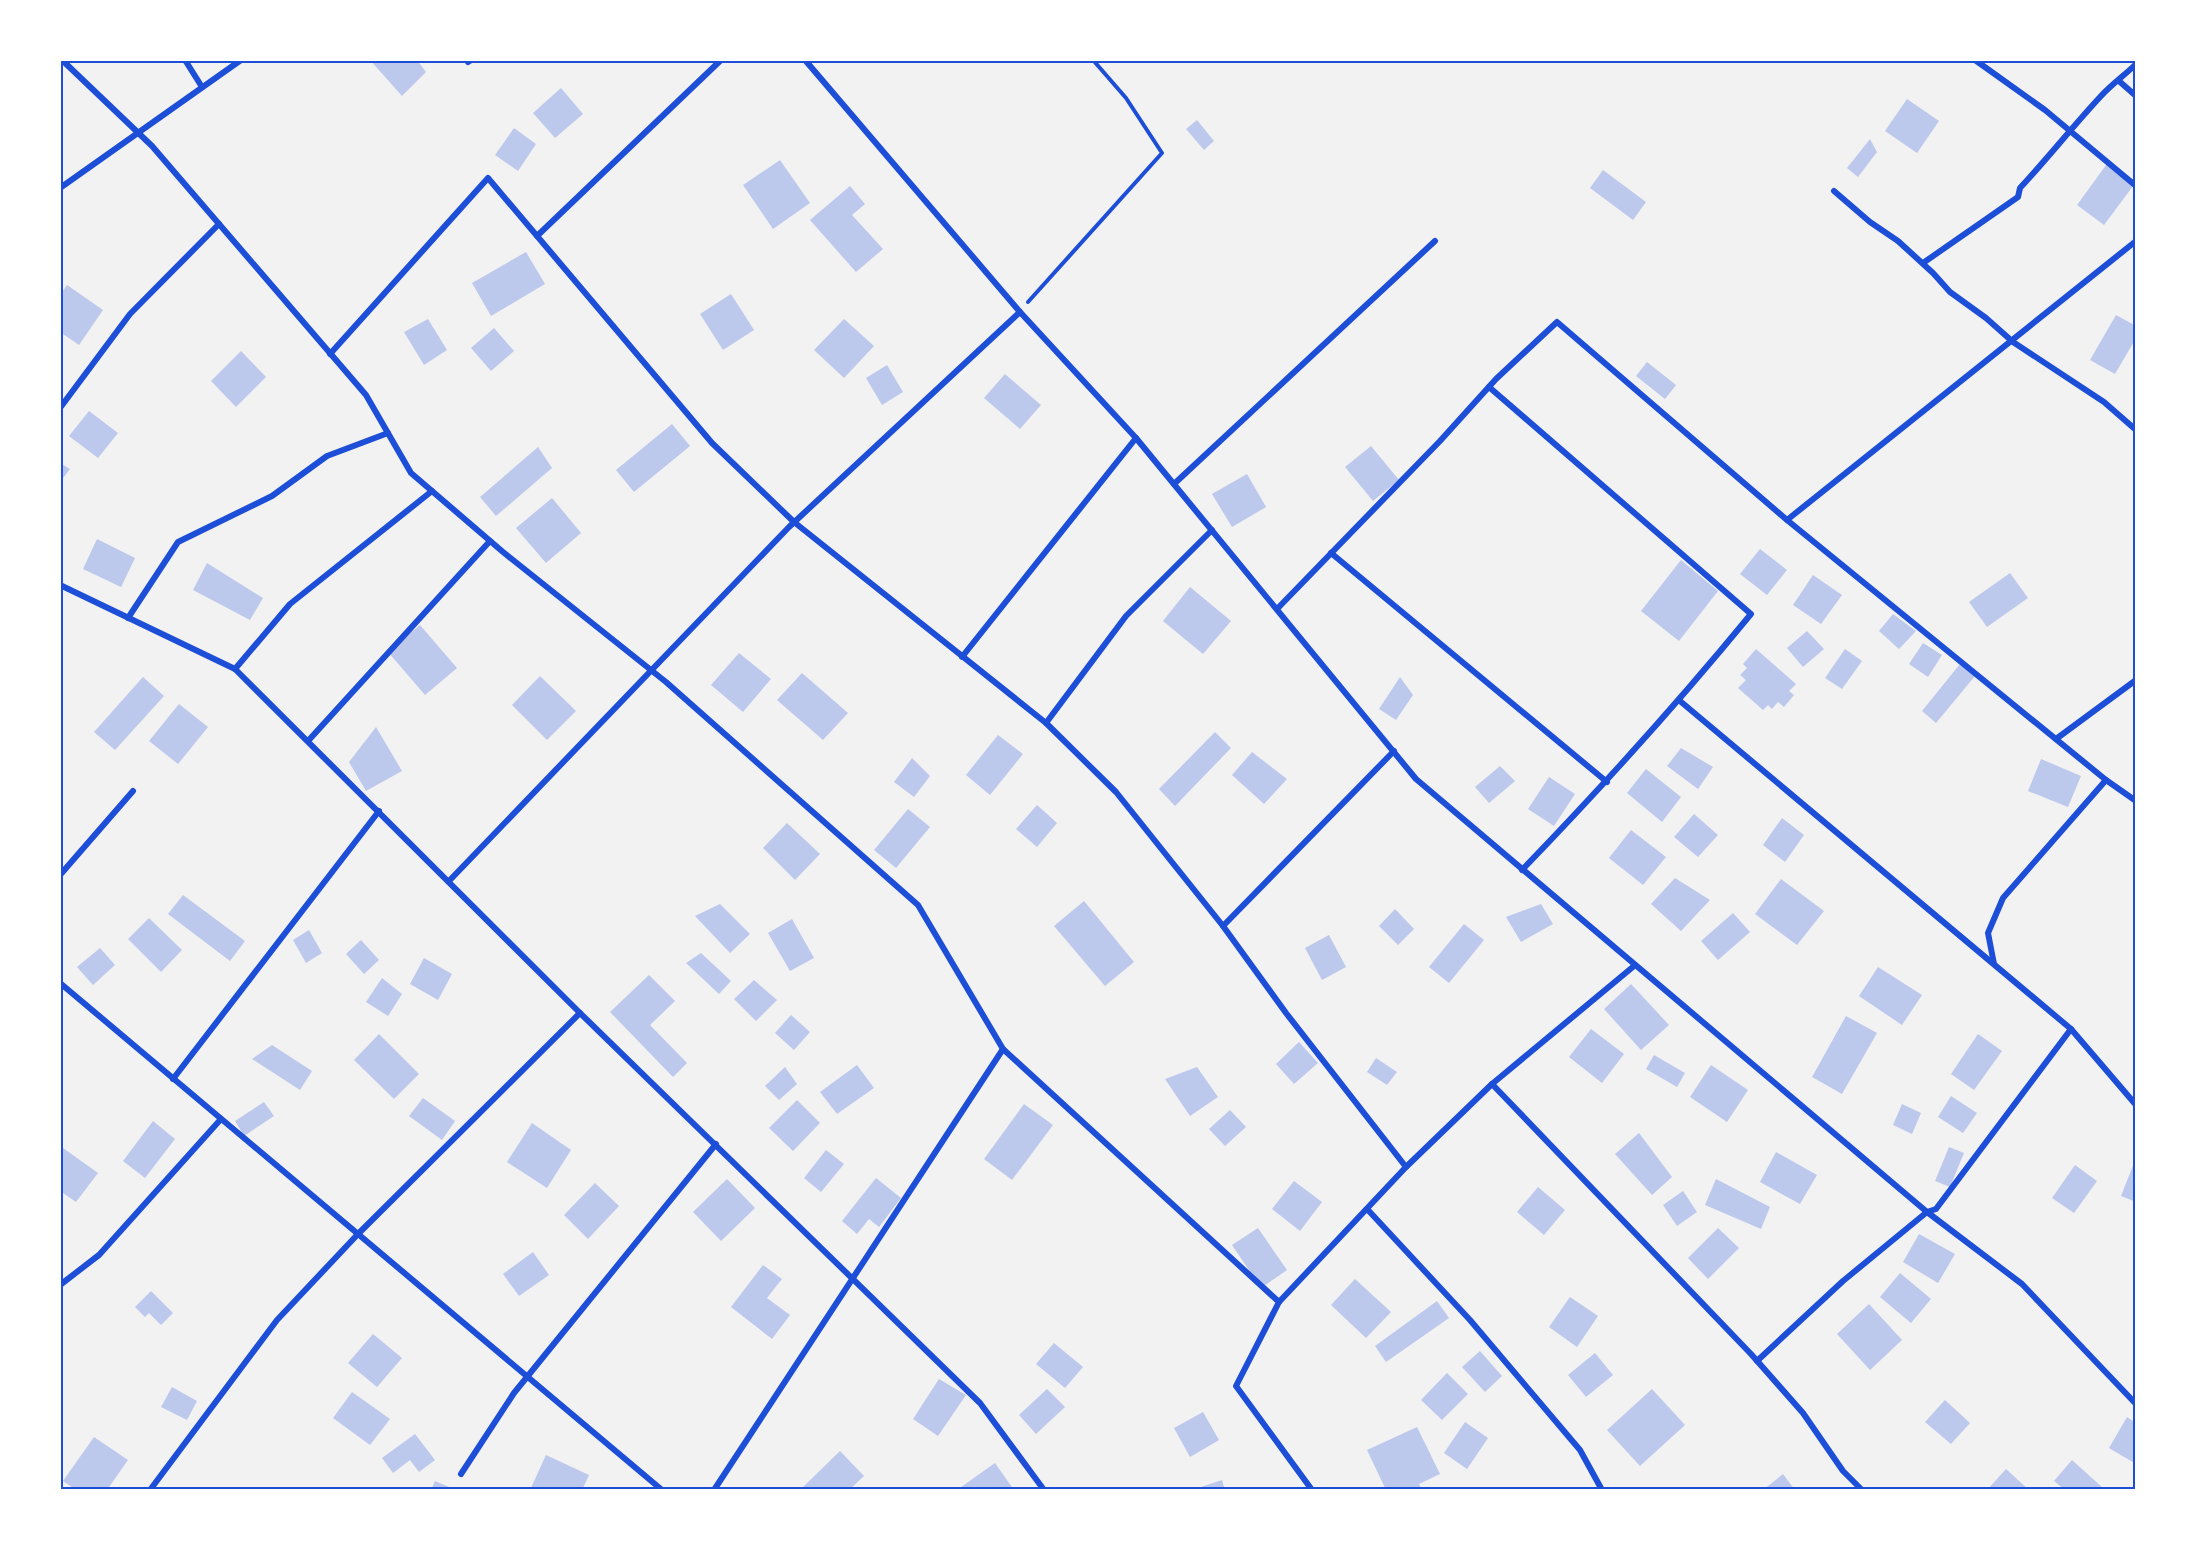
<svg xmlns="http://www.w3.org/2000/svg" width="2196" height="1550" viewBox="0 0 2196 1550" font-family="Jost,sans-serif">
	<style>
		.building { fill: #bdc9ec }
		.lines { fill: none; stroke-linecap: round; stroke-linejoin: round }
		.path { stroke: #1d4ed8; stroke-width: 4 }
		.minor { stroke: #1d4ed8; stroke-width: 6 }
		.neatline { fill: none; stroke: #1d4ed8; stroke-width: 2 }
	</style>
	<rect width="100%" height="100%" fill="#f2f2f2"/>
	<g class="building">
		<polygon points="370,60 417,60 426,72 402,96"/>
		<polygon points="561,88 583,114 555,138 533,113"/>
		<polygon points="1907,99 1939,121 1917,153 1885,131"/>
		<polygon points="1197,120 1214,141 1204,150 1186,129"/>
		<polygon points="514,128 536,144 518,171 495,155"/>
		<polygon points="1870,139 1877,152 1858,177 1847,168"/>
		<polygon points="780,160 810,203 773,229 743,185"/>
		<polygon points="2109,161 2136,182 2104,225 2077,205"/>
		<polygon points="1603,170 1646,202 1633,220 1590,188"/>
		<polygon points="850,186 865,204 852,215 883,249 856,272 810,220"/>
		<polygon points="526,252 545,284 491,316 472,283"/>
		<polygon points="67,285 103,310 79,345 60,332 60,295"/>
		<polygon points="731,294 754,330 723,350 700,314"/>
		<polygon points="2116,315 2136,326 2136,338 2115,374 2090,360"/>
		<polygon points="428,319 447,350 424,365 404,332"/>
		<polygon points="844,319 874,346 844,378 814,350"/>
		<polygon points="494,328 514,351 491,371 471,348"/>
		<polygon points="241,351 266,377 236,407 211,381"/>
		<polygon points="1647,362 1676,385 1665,399 1636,376"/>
		<polygon points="887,365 903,392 882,405 866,378"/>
		<polygon points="1005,374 1041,405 1020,429 984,398"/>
		<polygon points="89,411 118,433 98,458 69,436"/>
		<polygon points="672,424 690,446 634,492 616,470"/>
		<polygon points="1371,446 1399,480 1373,501 1345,467"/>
		<polygon points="538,447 552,468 496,516 480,497"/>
		<polygon points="60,463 70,469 60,482"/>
		<polygon points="1247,474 1266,507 1232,527 1212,494"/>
		<polygon points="552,498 581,533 546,563 516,528"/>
		<polygon points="97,539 135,558 121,587 83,569"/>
		<polygon points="1760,549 1787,570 1767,595 1740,574"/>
		<polygon points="1681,560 1718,591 1679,641 1641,611"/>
		<polygon points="207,563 263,598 250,620 193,590"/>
		<polygon points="2010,573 2028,598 1987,627 1969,602"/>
		<polygon points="1813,575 1842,595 1821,624 1793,605"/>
		<polygon points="1190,587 1231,621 1203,654 1163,621"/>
		<polygon points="1893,614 1916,631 1899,649 1879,631"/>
		<polygon points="420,625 457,668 425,695 388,652"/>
		<polygon points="1807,631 1824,649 1803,667 1787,648"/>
		<polygon points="1923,643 1942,655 1928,677 1909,664"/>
		<polygon points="1756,649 1796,684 1789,691 1794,695 1784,707 1778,702 1772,709 1768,705 1763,710 1738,688 1746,680 1740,675 1747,668 1743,664"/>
		<polygon points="1845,649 1862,661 1842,689 1825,678"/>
		<polygon points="739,653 771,679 743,712 711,685"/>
		<polygon points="1960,664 1975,676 1936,723 1922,711"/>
		<polygon points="802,673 848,713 823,740 777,700"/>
		<polygon points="540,676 576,711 547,740 512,705"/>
		<polygon points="143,677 164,696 115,750 94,732"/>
		<polygon points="1400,677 1413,695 1396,720 1379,709"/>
		<polygon points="179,704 208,727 178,764 149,741"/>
		<polygon points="376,727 402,771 366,791 349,762"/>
		<polygon points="1215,732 1231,748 1175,806 1159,789"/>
		<polygon points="998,735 1023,754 990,795 966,775"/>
		<polygon points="1681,748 1713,767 1698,789 1667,766"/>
		<polygon points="1252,752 1287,779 1264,804 1232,775"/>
		<polygon points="912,758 930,776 914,797 894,782"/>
		<polygon points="2041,759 2081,776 2068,807 2028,791"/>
		<polygon points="1500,766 1515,781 1489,803 1475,787"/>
		<polygon points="1646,769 1681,797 1662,822 1627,793"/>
		<polygon points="1549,777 1575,794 1554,826 1528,809"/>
		<polygon points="1037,805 1057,823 1037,847 1016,829"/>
		<polygon points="908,809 930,827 896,868 874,850"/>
		<polygon points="1694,814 1718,835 1698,857 1674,837"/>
		<polygon points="1782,818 1804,835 1785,862 1763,845"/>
		<polygon points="787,823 820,854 795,880 763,848"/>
		<polygon points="1631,830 1666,857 1643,885 1609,858"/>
		<polygon points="1675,878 1710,900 1681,931 1651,904"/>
		<polygon points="1781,879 1824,911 1797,945 1755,914"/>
		<polygon points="183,895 245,941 230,961 168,914"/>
		<polygon points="1084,901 1134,962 1105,986 1054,926"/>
		<polygon points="720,904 750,934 730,953 695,916"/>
		<polygon points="1541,904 1553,924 1521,942 1506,917"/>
		<polygon points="1395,909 1414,929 1398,945 1379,926"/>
		<polygon points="1733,913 1750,932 1718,960 1701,941"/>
		<polygon points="149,918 182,950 161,972 128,939"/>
		<polygon points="792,919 814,958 790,971 768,933"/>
		<polygon points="1464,924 1484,940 1449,983 1429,967"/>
		<polygon points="309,930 322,953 306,963 293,940"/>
		<polygon points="1329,935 1346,967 1322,980 1305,948"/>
		<polygon points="361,940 379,960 364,974 346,954"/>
		<polygon points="100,948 115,965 93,985 77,967"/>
		<polygon points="701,953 731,981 719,994 686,963"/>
		<polygon points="424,958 452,974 438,1000 410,984"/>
		<polygon points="1878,967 1922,995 1902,1025 1859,996"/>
		<polygon points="649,975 675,1001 650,1025 687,1063 673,1077 610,1012"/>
		<polygon points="382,978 402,994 388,1016 366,1002"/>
		<polygon points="754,980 777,1000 756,1021 734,999"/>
		<polygon points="1631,984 1669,1025 1641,1050 1604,1009"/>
		<polygon points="791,1015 810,1032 794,1050 775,1033"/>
		<polygon points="1846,1016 1877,1033 1842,1094 1812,1077"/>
		<polygon points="1591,1029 1624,1054 1602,1083 1569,1057"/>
		<polygon points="379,1034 419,1074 394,1099 354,1060"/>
		<polygon points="1978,1034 2002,1051 1974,1090 1951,1074"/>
		<polygon points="1299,1042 1318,1063 1294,1084 1276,1064"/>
		<polygon points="272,1045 312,1071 300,1090 252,1059"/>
		<polygon points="1654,1055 1685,1073 1677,1087 1646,1069"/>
		<polygon points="1376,1058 1397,1072 1387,1085 1367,1072"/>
		<polygon points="857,1065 874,1088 837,1114 820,1092"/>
		<polygon points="1711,1065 1748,1090 1727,1122 1690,1097"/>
		<polygon points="785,1067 797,1084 779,1100 765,1086"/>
		<polygon points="1197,1067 1218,1097 1190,1116 1165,1079"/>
		<polygon points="1951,1096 1977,1113 1963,1133 1938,1117"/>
		<polygon points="423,1098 455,1121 442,1140 409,1116"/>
		<polygon points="797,1100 820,1123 793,1151 769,1128"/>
		<polygon points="264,1102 274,1116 244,1136 235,1121"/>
		<polygon points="1024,1104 1053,1125 1012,1180 984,1159"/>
		<polygon points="1902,1104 1921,1113 1912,1134 1893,1125"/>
		<polygon points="1230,1110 1246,1127 1225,1146 1209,1129"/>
		<polygon points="153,1121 175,1139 145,1178 123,1161"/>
		<polygon points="532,1123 571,1150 547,1188 507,1162"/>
		<polygon points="1639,1133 1672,1177 1652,1195 1615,1154"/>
		<polygon points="1949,1147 1964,1153 1950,1187 1935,1181"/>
		<polygon points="63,1148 98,1173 76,1202 60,1191 60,1153"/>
		<polygon points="826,1150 844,1164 821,1192 804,1178"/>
		<polygon points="1776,1152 1817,1175 1800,1204 1760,1182"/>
		<polygon points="2136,1158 2136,1202 2121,1196"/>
		<polygon points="2075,1165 2097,1181 2074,1213 2052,1198"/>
		<polygon points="876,1178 901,1198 879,1227 869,1219 857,1234 842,1221"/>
		<polygon points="727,1179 755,1208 721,1241 693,1212"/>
		<polygon points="1716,1179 1770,1207 1761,1229 1705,1205"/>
		<polygon points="1294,1181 1322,1202 1300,1231 1272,1209"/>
		<polygon points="595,1183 619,1206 588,1239 564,1215"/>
		<polygon points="1538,1187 1565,1210 1544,1235 1517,1212"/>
		<polygon points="1683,1191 1697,1212 1677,1226 1663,1205"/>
		<polygon points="1258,1228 1287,1270 1261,1288 1232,1245"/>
		<polygon points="1718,1228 1739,1248 1708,1279 1688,1258"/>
		<polygon points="1919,1234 1955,1254 1938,1283 1903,1262"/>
		<polygon points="533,1252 549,1275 519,1296 503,1274"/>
		<polygon points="763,1265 782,1279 767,1298 790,1315 772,1339 731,1307"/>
		<polygon points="1900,1273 1931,1299 1911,1323 1880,1297"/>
		<polygon points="1355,1279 1391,1312 1366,1338 1331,1305"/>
		<polygon points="151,1291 173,1313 161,1325 149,1313 145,1317 135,1307"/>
		<polygon points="1570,1297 1598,1316 1577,1347 1549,1327"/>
		<polygon points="1437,1301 1449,1318 1386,1362 1375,1346"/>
		<polygon points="1869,1304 1902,1340 1870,1370 1837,1334"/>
		<polygon points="373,1334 402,1358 377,1387 348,1363"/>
		<polygon points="1054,1343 1083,1367 1065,1388 1036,1364"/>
		<polygon points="1480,1351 1502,1376 1485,1392 1462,1367"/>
		<polygon points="1595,1353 1613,1375 1586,1397 1568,1375"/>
		<polygon points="1447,1373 1468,1394 1442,1420 1421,1400"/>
		<polygon points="939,1379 966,1395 938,1436 913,1419"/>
		<polygon points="172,1387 197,1401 187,1420 161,1407"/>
		<polygon points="1047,1389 1065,1407 1036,1434 1019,1415"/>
		<polygon points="1652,1389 1685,1425 1640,1466 1607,1430"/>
		<polygon points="352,1392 390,1419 370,1445 333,1418"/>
		<polygon points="1945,1400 1970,1423 1951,1444 1925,1422"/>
		<polygon points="1203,1412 1219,1440 1190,1457 1174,1428"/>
		<polygon points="2127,1417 2136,1423 2136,1464 2109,1448"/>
		<polygon points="1465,1422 1488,1438 1467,1469 1444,1453"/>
		<polygon points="1417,1427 1440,1474 1419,1484 1422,1490 1386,1490 1367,1450"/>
		<polygon points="415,1434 435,1460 419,1472 410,1460 393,1473 382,1458"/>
		<polygon points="94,1437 128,1460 107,1490 76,1490 63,1481"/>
		<polygon points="840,1451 864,1476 849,1490 800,1490"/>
		<polygon points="546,1455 589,1475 582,1490 530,1490"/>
		<polygon points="2072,1460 2103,1488 2101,1490 2065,1490 2054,1481"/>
		<polygon points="995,1463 1014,1490 957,1490 978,1475"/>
		<polygon points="2006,1469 2029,1490 1987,1490"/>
		<polygon points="1783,1474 1795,1490 1763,1490"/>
		<polygon points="1222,1480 1225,1490 1192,1490"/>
		<polygon points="435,1481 456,1490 431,1490"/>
	</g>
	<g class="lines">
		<polyline class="path" points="1028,302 1162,153 1126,98 1093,60"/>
		<g class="minor">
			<polyline points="62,60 152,146 366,395 411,473 503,552 666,682 918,905 1003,1049 1279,1302 1406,1167 1492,1084 1634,966"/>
			<polyline points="185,60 202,87"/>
			<polyline points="805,60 1020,312 1136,438 1416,779 1927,1212 2022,1284 2136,1404"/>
			<polyline points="1975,60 2045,110 2136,186"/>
			<polyline points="468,62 471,60"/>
			<polyline points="2119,81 2136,96"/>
			<polyline points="60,188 241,60"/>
			<polyline points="1834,191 1870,222 1898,241 1933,273 1950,292 1986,318 2013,342 2104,402 2136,430"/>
			<polyline points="537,236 721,60"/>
			<path d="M1923 263 2018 197 2020 188C2048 158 2073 126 2101 96 2112 84 2125 75 2136 64"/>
			<polyline points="330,354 488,178 712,443 794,522 1046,723 1116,792 1223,926 1286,1013 1406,1167"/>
			<path d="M1489 387 1751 614C1678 703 1602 787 1522 870"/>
			<polyline points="60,408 130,314 219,224"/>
			<polyline points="1174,484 1435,241"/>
			<polyline points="1787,520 2136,241"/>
			<polyline points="1331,553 1607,782"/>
			<polyline points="60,585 235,669 580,1013 980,1403 1044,1490"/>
			<polyline points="1277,609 1440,441 1496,379 1557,322 1787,520 2106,780 2136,801"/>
			<polyline points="128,618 178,542 272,496 327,456 388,433"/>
			<polyline points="962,657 1136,438"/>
			<polyline points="235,669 290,604 432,491"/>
			<polyline points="1680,701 2071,1029 2136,1105"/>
			<polyline points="1046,723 1126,616 1212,530"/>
			<polyline points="2056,739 2136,680"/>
			<polyline points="308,741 490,541"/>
			<polyline points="60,875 133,791"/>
			<polyline points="450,880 789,527 1020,312"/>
			<polyline points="1223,926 1394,751"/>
			<polyline points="1994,964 1988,933 2003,898 2106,780"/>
			<polyline points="60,983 662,1490"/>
			<polyline points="173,1079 379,811"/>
			<polyline points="1492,1084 1751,1354 1803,1413 1843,1471 1862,1490"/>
			<polyline points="1368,1210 1470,1320 1580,1450 1602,1490"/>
			<polyline points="60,1285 99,1255 221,1119"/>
			<polyline points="1279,1302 1236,1386 1312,1490"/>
			<polyline points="1757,1361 1843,1281 1927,1212 1936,1209 2071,1029"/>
			<polyline points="461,1474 514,1393 716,1144"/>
			<polyline points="150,1490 277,1320 358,1234 580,1013"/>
			<polyline points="714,1490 1003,1049"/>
		</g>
	</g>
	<rect width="2196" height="1550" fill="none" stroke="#ffffff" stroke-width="123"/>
	<rect x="62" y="62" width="2072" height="1426" class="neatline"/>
</svg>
